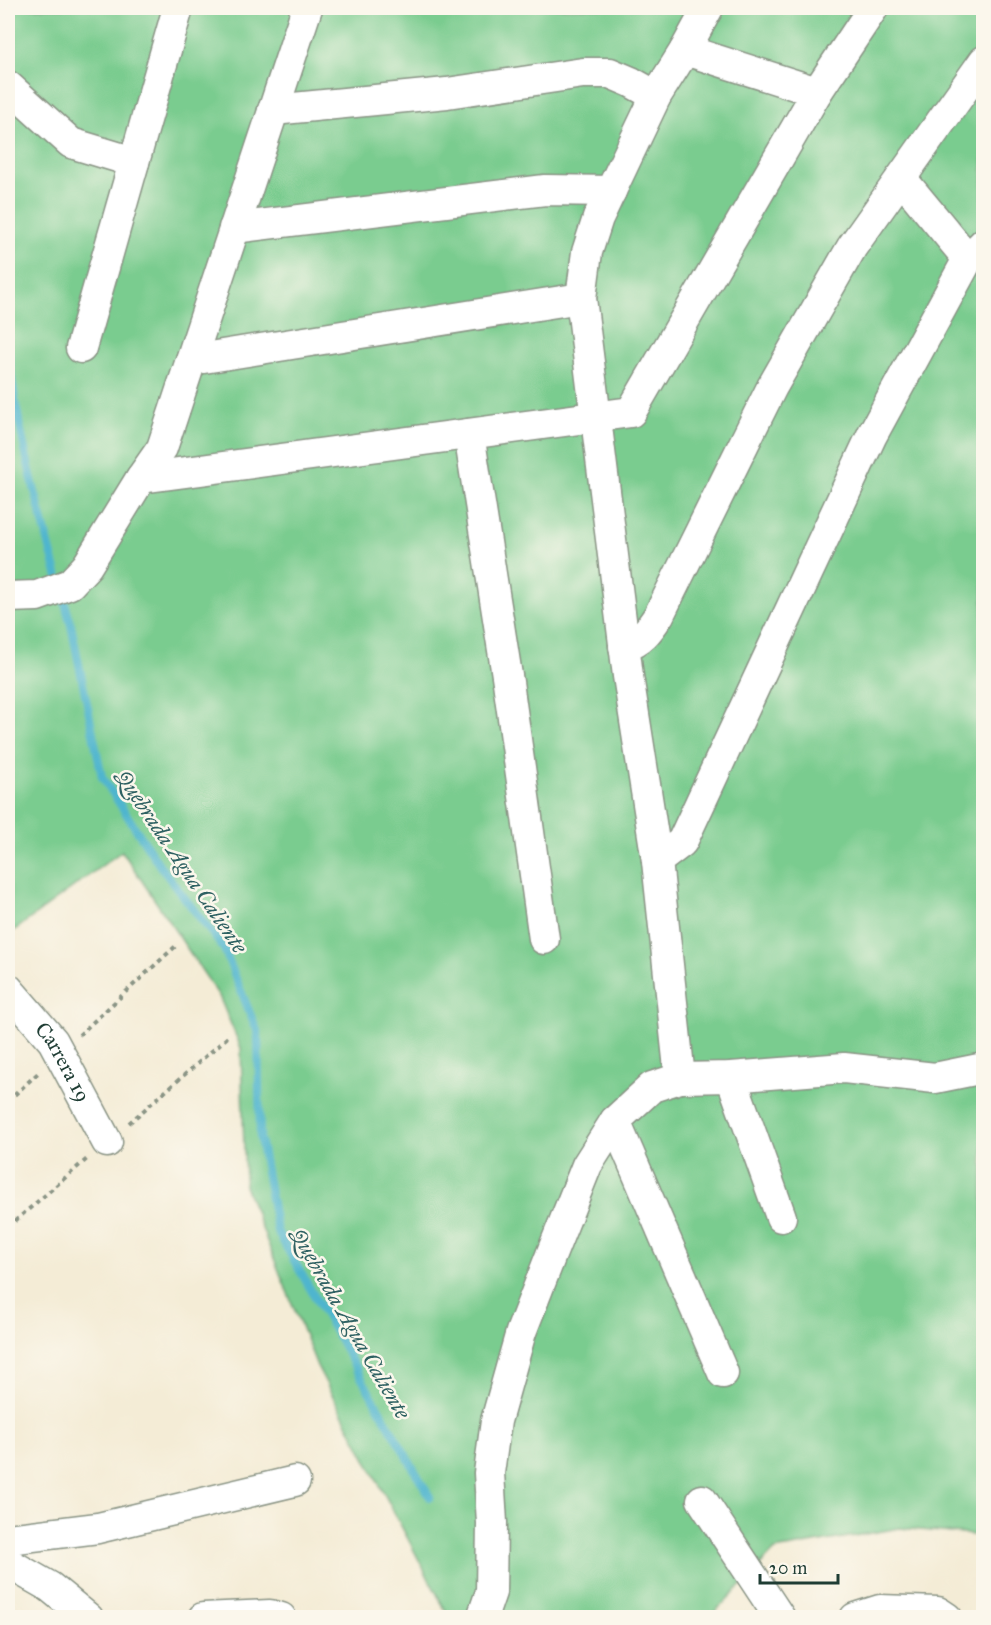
<svg xmlns="http://www.w3.org/2000/svg" width="991" height="1625" viewBox="0 0 991 1625" font-family="'IM FELL Great Primer',serif">
	<style>
		.green { fill: #7acc8f; stroke: #4c8462; stroke-width: 1.5 }
		.lines { fill: none; stroke-linecap: round; stroke-linejoin: round }
		.stream { stroke: #50b5ce; stroke-width: 8 }
		.minor-casing { stroke: #8a9485; stroke-width: 33 }
		.path { stroke: #8a9485; stroke-width: 4; stroke-dasharray: 4.5 4.5; stroke-linecap: butt }
		.minor { stroke: #fff; stroke-width: 30 }
		.labels { text-anchor: middle; stroke-width: 5; stroke-linejoin: round; paint-order: stroke }
		.street-label { font-size: 21px; fill: #1f3d34; stroke: #fbf7ec }
		.water-label { font-size: 22px; font-style: italic; fill: #2e6162; stroke: #fbf7ec }
	</style>
	<rect width="100%" height="100%" fill="#fbf7ec"/>
	<filter id="ink" filterUnits="userSpaceOnUse"><feTurbulence type="fractalNoise" baseFrequency=".0167" numOctaves="2"/><feDisplacementMap in="SourceGraphic" scale="12" xChannelSelector="R" yChannelSelector="G"/><feConvolveMatrix kernelMatrix="1 2 1 2 8 2 1 2 1" color-interpolation-filters="sRGB"/></filter>
	<filter id="wash" filterUnits="userSpaceOnUse"><feTurbulence type="fractalNoise" baseFrequency=".008" numOctaves="4" result="noise"/><feDisplacementMap in="SourceGraphic" scale="24" xChannelSelector="R" yChannelSelector="G"/><feGaussianBlur stdDeviation="1.35" result="paint"/><feColorMatrix in="noise" values="0 0 0 0 0 0 0 0 0 0 0 0 0 0 0 0 0 1.4 0 .05"/><feComposite in="paint" operator="in"/></filter>
	<g filter="url(#wash)">
		<rect width="100%" height="100%" fill="#f4ecd6"/>
		<polygon class="green" points="8,8 983,8 983,1536 900,1528 775,1550 710,1617 449,1617 317,1366 245,1186 241,1048 219,996 122,851 8,935"/>
		<g class="lines">
			<g class="stream">
				<path d="M8 352C17 430 38 505 59 581"/>
				<polyline points="62,592 71,625 102,777 160,866 224,949 258,1033 260,1138 277,1231 430,1497"/>
			</g>
		</g>
	</g>
	<g filter="url(#ink)">
		<g class="lines">
			<defs>
				<g id="minor">
					<polyline points="685,50 817,92"/>
					<polyline points="8,86 71,143 134,162"/>
					<polyline points="273,110 447,93 583,73 610,73 631,82 656,96"/>
					<polyline points="901,178 968,259"/>
					<polyline points="234,228 545,190 611,191"/>
					<polyline points="81,348 178,8"/>
					<polyline points="191,360 581,298"/>
					<polyline points="469,434 508,682 544,939"/>
					<polyline points="141,478 631,412 817,92 873,8"/>
					<polyline points="8,597 37,596 70,584 87,566 141,478 162,448 307,8"/>
					<path d="M624 646C642 641 649 630 659 615L772 387 852 247 984 61"/>
					<polyline points="657,861 682,842 872,435 968,259 984,243"/>
					<path id="s1" d="M8 989 53 1041 107 1142"/>
					<polyline points="731,1077 781,1217"/>
					<polyline points="680,1078 657,861 628,676 581,298 587,252 598,218 656,96 685,50 708,8"/>
					<polyline points="615,1121 723,1373"/>
					<polyline points="702,1500 780,1618"/>
					<polyline points="8,1539 98,1528 295,1481"/>
					<polyline points="8,1563 50,1587 88,1618"/>
					<polyline points="203,1618 270,1615 281,1618"/>
					<polyline points="482,1618 491,1592 492,1523 489,1473 496,1421 521,1332 551,1255 587,1165 615,1121 652,1087 680,1078 731,1077 844,1068 935,1078 984,1068"/>
					<polyline points="855,1618 880,1610 938,1612 947,1618"/>
				</g>
			</defs>
			<use href="#minor" class="minor-casing"/>
			<g class="path">
				<polyline points="79,1035 178,944"/>
				<polyline points="8,1101 38,1073"/>
				<polyline points="129,1123 229,1036"/>
				<polyline points="8,1227 87,1159"/>
			</g>
			<use href="#minor" class="minor"/>
		</g>
	</g>
	<g class="labels">
		<g class="street-label">
			<text dy="7" stroke="none"><textPath href="#s1" startOffset="92">Carrera 19</textPath></text>
		</g>
		<g class="water-label">
			<text transform="translate(182 861) rotate(56)" y="8">Quebrada Agua Caliente</text>
			<text transform="translate(351 1323) rotate(60)" y="8">Quebrada Agua Caliente</text>
		</g>
	</g>
	<rect width="991" height="1625" fill="none" stroke="#fbf7ec" stroke-width="30"/>
	<path d="M760 1574v9h78v-9" fill="none" stroke="#1f3d34" stroke-width="3"/>
	<text x="769" y="1574" font-size="18" fill="#1f3d34" stroke="#fbf7ec" stroke-width="4.5" paint-order="stroke">20 m</text>
</svg>
